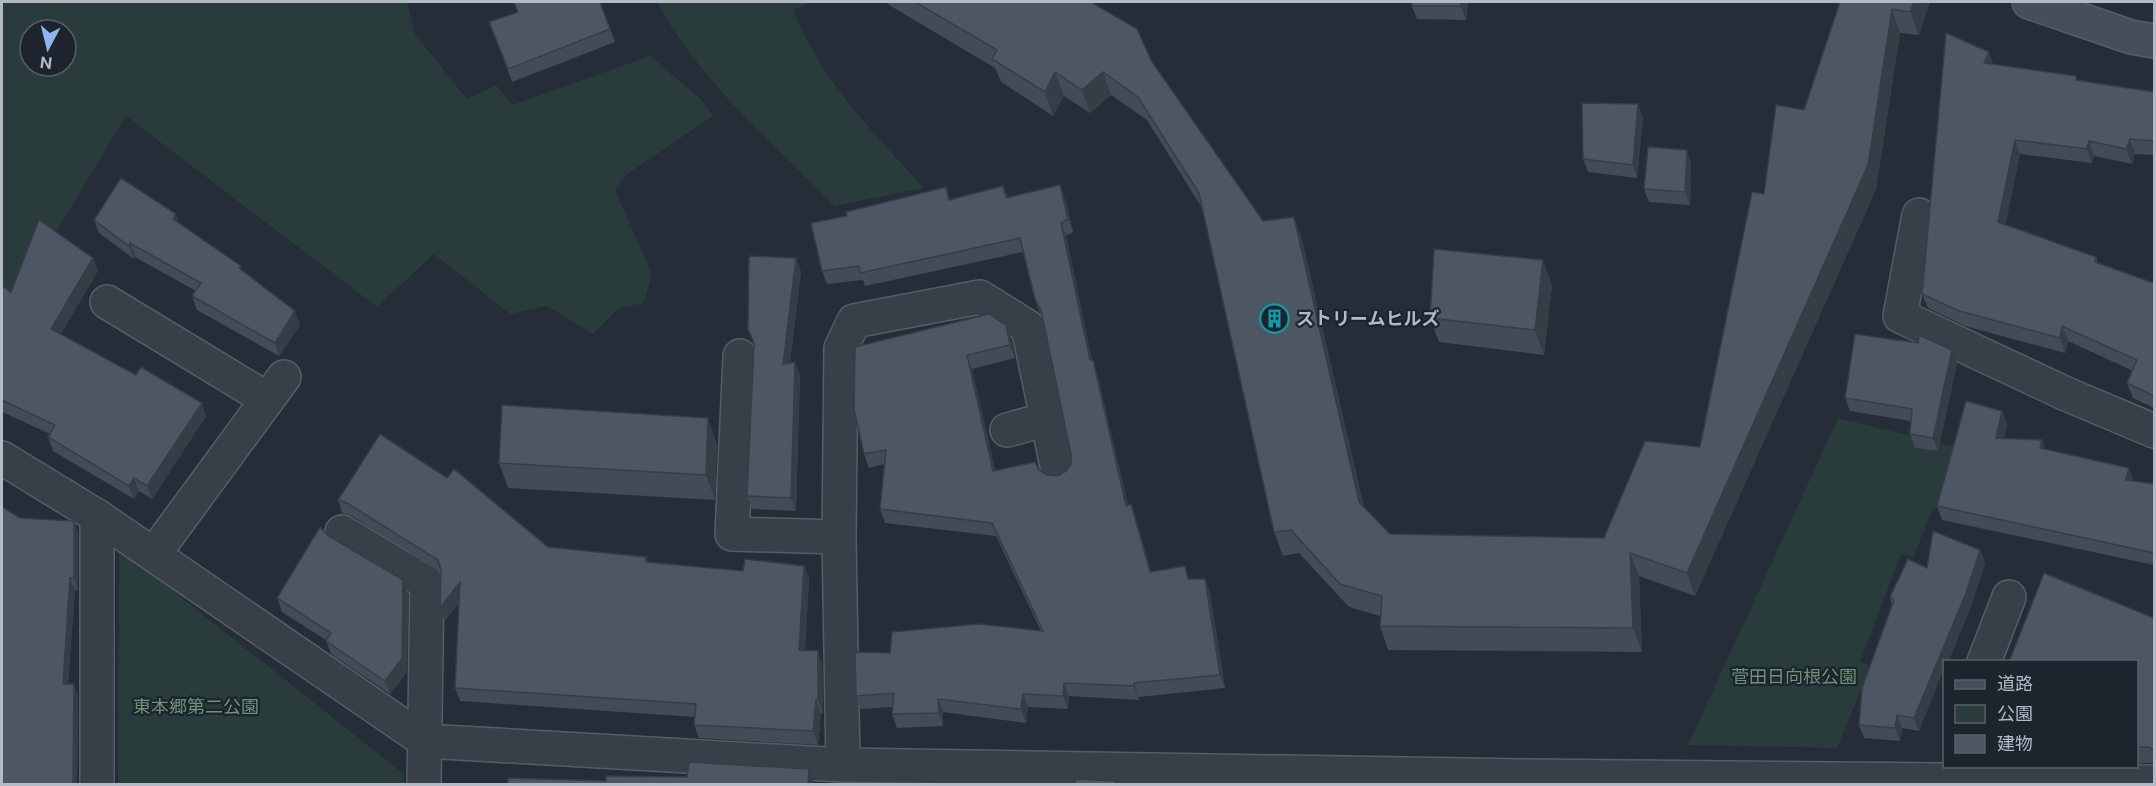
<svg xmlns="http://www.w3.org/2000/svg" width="2156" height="786" viewBox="0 0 2156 786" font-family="'Public Sans','Noto Sans JP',sans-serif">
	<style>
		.green { fill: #293b3b; fill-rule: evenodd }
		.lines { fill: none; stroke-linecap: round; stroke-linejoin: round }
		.street-casing { stroke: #565d67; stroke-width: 36 }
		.secondary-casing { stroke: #565d67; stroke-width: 36 }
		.street { stroke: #383f49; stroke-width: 33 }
		.secondary { stroke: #464e5b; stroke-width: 33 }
		.wall { fill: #424b56 }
		.shaded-wall { fill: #363d46 }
		.building { fill: #4d5764; stroke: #363d46; stroke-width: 1.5 }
		.labels { text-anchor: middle; stroke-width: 4.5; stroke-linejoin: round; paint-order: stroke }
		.poi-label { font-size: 18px; font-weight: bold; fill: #b3bac5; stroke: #1d242e; text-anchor: start }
		.park-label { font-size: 18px; fill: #6c9475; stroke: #1d242e }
	</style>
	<rect width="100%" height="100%" fill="#242d38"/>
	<g class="green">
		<path d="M2 2H407L415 34 467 99 496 85 512 105 650 56 700 98 713 116 627 174 615 190 652 274 644 303 619 308 593 334 547 306 510 314 434 254 377 307 126 116 2 322ZM30 30H66V66H30Z"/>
		<path d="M657 2H812L793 10C822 82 873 132 924 188L835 206C772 142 700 82 657 2Z"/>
		<polygon points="1838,418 1973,451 1958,510 1933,508 1913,558 1901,554 1860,662 1871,666 1837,748 1688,745"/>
		<polygon points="119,548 404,774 404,784 118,784"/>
	</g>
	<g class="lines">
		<defs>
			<g id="street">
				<polyline points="1919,215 1900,316 2064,393 2154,431"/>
				<polyline points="107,302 267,399"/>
				<polyline points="740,356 732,534 839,537 843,765"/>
				<polyline points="1007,430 1047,419"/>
				<polyline points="2,458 97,516 425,741 843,765 1528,776 2154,782"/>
				<polyline points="97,516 97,784"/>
				<polyline points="342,532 427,583 424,784"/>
				<polyline points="839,537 841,348 854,321 980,297 1028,327 1058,471"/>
				<polyline points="154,554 284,377"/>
				<polyline points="1984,662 2009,597"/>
			</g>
			<polyline id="secondary" points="2029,2 2131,37 2154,41"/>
		</defs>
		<use href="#street" class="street-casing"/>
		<use href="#secondary" class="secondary-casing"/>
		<use href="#street" class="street"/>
		<use href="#secondary" class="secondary"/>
	</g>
	<g class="wall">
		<polygon points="600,2 615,42 512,82 489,22"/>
		<polygon points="888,2 1091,2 1152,62 1263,221 1294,217 1302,240 1364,507 1390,534 1604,538 1700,447 1764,194 1804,110 1839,6 1837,2 1930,2 1919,35 1900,33 1876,189 1695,596 1639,576 1642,652 1388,650 1380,626 1380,616 1349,607 1299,553 1283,556 1274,532 1202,208 1147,120 1111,95 1090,113 1064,96 1053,116 1001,82 995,68 889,5"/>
		<polygon points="1412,2 1468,2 1466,20 1417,19 1412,6"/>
		<polygon points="1994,64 2076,76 2077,80 2154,92 2154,155 2135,154 2132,164 2094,156 2092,163 2020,154 2005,225 2096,257 2098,263 2154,283 2154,408 2133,398 2127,383 2133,371 2068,341 2065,353 1965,326 1928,308 1922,294"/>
		<polygon points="1643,117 1637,178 1588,172 1583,159"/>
		<polygon points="1691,163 1690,205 1649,202 1644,189"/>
		<polygon points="1003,186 1008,198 1065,199 1073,232 1066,236 1092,360 1097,373 1128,505 1131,504 1136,518 1151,572 1185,566 1189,579 1205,579 1210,593 1225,688 1139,697 1139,700 1069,696 1068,709 1028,707 1026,723 943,712 943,726 897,728 892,714 893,707 861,709 856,696 890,653 1041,631 996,536 885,523 880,509 884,464 869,468 864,454 855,347 1011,339 1015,358 972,369 995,470 1039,470 1047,475 1058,476 1066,471 1071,464 1071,454 1043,318 1040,313 1035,299 1023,252 865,286 863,280 827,284 822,271 847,216 950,200"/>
		<polygon points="94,220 180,223 243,271 300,325 279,356 197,310 192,296 196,291 135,257 134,259 99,233"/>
		<polygon points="796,258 801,272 790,363 800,375 796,511 752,509 747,496 754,345 748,329"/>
		<polygon points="98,271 60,334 206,416 152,499 139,491 134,499 53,451 48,437 50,434 2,412 2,286 11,292"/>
		<polygon points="1552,285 1544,355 1439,342 1430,318"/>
		<polygon points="1957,363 1938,451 1915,448 1910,434 1911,421 1850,411 1845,398"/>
		<polygon points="2002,411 2007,424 2004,438 2045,449 2134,481 2154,484 2154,565 1942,520 1937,506"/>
		<polygon points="717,443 715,500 508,488 499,463"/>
		<polygon points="338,500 548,547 646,557 648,562 743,571 804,566 809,579 805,650 818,651 822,664 823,713 821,713 818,745 699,738 694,725 695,717 460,701 455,688 459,603 445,621 441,572 352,516 342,513"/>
		<polygon points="20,518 74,521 78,533 78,590 75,590 68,684 78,696 77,784"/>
		<polygon points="327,535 408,594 407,672 390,694 331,654 326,640 282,612 277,598"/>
		<polygon points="1980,550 1985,563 1971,606 1948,662 1944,662 1919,731 1902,728 1900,741 1864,738 1859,725 1892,605 1890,597 1927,568"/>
		<polygon points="2154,618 2154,763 2137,763 2136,662"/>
	</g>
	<g class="shaded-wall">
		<polygon points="1461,2 1468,2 1466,20 1461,6"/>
		<polygon points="1914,2 1930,2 1919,35 1910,12"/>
		<polygon points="1892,9 1900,33 1876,189 1695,596 1687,573"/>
		<polygon points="1989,52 1994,67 1984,63"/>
		<polygon points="1055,72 1064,96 1053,116 1045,92"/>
		<polygon points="1103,72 1111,95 1090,113 1082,90"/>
		<polygon points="1638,104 1643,117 1637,178 1633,165"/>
		<polygon points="2130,139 2135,154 2132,164 2126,149"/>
		<polygon points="2015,140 2020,154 2003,237 1998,222"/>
		<polygon points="2089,141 2094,156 2092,163 2087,149"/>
		<polygon points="1687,150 1691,163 1690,205 1685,192"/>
		<polygon points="1060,185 1065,199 1073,232 1068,219"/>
		<polygon points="176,214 181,227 173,219"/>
		<polygon points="1294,217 1302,240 1368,526 1359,502"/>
		<polygon points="1061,223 1066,236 1095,374 1090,360"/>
		<polygon points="130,243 135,257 134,259 129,246"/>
		<polygon points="93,258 98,271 56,343 51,329"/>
		<polygon points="796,258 801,272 788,378 783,364"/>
		<polygon points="1543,260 1552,285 1544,355 1535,330"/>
		<polygon points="295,311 300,325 279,356 275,343"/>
		<polygon points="1006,325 1011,339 1015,358 1010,345"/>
		<polygon points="2062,326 2068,341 2065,353 2060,338"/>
		<polygon points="1952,350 1957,363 1938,451 1933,438"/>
		<polygon points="967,355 972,369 998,484 993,471"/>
		<polygon points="1093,360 1097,373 1131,519 1126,506"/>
		<polygon points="795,362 800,375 796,511 791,498"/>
		<polygon points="202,403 206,416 152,499 147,486"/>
		<polygon points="2002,411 2007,424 2001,451 1996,438"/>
		<polygon points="708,418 717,443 715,500 706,475"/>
		<polygon points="2042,440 2047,454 2040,448"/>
		<polygon points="2129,468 2134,481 2126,480"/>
		<polygon points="134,478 139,491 134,499 129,486"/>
		<polygon points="1131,504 1136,518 1154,585 1150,572"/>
		<polygon points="74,521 78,533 78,590 74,578"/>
		<polygon points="1980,550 1985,563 1971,606 1948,662 1944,662 1944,669 1919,731 1914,718"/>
		<polygon points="1630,553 1639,576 1642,652 1633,628"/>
		<polygon points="804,566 809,579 804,663 799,650"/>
		<polygon points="70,578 75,590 67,696 63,684"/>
		<polygon points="1205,579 1210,593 1225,688 1220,675"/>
		<polygon points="403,580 408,594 407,672 390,694 385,681"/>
		<polygon points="460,582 465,596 445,621 440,608"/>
		<polygon points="818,651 822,664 823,713 818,699"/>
		<polygon points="1064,683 1069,696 1068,709 1063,696"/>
		<polygon points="1134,683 1139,697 1139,700 1134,686"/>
		<polygon points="74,684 78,696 77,784 73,784"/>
		<polygon points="1023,694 1028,707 1026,723 1021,709"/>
		<polygon points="938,699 943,712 943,726 939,713"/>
		<polygon points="816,700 821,713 818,745 813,731"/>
		<polygon points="1897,715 1902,728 1900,741 1895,728"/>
		<polygon points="809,769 814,782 814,784 808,784"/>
	</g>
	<g class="building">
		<polygon points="514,2 600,2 610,29 508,69 489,22 518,12"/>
		<polygon points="915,2 1091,2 1137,29 1152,62 1263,221 1294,217 1359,502 1390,534 1604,538 1645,441 1700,447 1752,192 1764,194 1776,105 1804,110 1840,2 1914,2 1910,12 1892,9 1868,165 1687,573 1630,553 1633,628 1380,626 1382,596 1340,584 1291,530 1274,532 1199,193 1138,97 1103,72 1082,90 1055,72 1045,92 992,59 997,50"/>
		<rect x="1412" y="2" width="49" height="4"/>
		<polygon points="1946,33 1989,52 1984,63 2076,76 2076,80 2154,92 2154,141 2130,139 2126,149 2089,141 2087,149 2015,140 1998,222 2096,257 2095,262 2154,283 2154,396 2127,383 2137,360 2062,326 2060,338 1959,311 1922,294"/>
		<polygon points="1582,103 1638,104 1633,165 1583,159"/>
		<polygon points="1648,147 1687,150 1685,192 1644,189"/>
		<polygon points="121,178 176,214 173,219 241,266 239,268 295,311 275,343 192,296 201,283 130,243 129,246 94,220"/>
		<polygon points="1060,185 1068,219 1061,223 1090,360 1093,360 1126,506 1131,504 1150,572 1185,566 1188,579 1205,579 1220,675 1134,683 1134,686 1064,683 1063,696 1023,694 1021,709 938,699 939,713 892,714 894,693 856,696 855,652 890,653 892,632 978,624 1043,631 992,523 880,509 886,450 864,454 854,409 855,347 989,314 1006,325 1010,345 967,355 993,471 1035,462 1039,470 1047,475 1058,476 1066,471 1071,464 1071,454 1041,310 1035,299 1020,238 860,273 859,266 822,271 811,223 847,216 846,212 946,187 949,200 1003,186 1006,198"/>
		<polygon points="39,220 93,258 51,329 136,375 141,367 202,403 147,486 134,478 129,486 48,437 55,425 2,400 2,286 11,292"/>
		<polygon points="1434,249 1543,260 1535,330 1430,318"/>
		<polygon points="749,256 796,258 783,364 795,362 791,498 747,496 754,343 748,329"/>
		<polygon points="1855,334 1918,343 1919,335 1952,350 1933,438 1910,434 1912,409 1845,398"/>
		<polygon points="1966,401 2002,411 1996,438 2042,440 2040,448 2129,468 2126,480 2154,484 2154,553 1937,506"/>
		<polygon points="502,405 708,418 706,475 499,463"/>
		<polygon points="380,434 447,478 454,469 548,547 646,557 646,562 743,571 745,559 804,566 799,650 818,651 818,699 816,700 813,731 694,725 696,704 455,688 460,582 440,608 441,570 438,560 347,503 338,500"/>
		<polygon points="2,507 20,518 74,521 74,578 70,578 63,684 74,684 73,784 2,784"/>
		<polygon points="320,527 327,535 403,580 402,658 385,681 326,641 331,633 277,598"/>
		<polygon points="1933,531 1980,550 1966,593 1914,718 1897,715 1895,728 1859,725 1862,688 1894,600 1890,597 1908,559 1927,568"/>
		<polygon points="2044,573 2154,618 2154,750 2149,747 2136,747 2136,662 2009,662"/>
		<polygon points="689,762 809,769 808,784 508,784 508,778 606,781 606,776 687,777"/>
		<polygon points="1075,779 1115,781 1115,784 1075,784"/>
	</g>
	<defs>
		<symbol id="building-ring" viewBox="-11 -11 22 22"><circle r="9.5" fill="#1d242e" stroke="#0f9aa8" stroke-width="1.5"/><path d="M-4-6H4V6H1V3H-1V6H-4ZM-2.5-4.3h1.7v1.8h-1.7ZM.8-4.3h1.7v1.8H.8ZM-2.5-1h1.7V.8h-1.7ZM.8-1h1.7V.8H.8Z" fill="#0f9aa8"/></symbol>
	</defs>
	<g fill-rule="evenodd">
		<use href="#building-ring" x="1258" y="302" width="33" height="33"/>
	</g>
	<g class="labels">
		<g class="poi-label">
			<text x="1296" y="325">ストリームヒルズ</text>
		</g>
		<g class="park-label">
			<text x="1794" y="683">菅田日向根公園</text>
			<text x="196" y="713">東本郷第二公園</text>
		</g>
	</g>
	<rect width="2156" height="786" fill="none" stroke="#b3bac5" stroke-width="6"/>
	<rect x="1943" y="660" width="195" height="108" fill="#1d242e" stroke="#59606a" stroke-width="1.5"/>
	<rect x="1955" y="680" width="30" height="9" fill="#464e5b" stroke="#59606a" stroke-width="1.5"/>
	<text x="1997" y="690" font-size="18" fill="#b3bac5">道路</text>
	<rect x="1955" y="705" width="30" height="18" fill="#293b3b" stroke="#59606a" stroke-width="1.5"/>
	<text x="1997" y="720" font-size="18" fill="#b3bac5">公園</text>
	<rect x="1955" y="735" width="30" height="18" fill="#4d5764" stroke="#59606a" stroke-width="1.5"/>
	<text x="1997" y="750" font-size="18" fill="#b3bac5">建物</text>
	<g transform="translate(48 48) rotate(187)"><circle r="28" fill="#1d242e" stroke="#59606a" stroke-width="1.5"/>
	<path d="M0-4.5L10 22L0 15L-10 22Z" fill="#8fb5ee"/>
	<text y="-9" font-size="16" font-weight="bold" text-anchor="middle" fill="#b3bac5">N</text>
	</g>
</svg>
